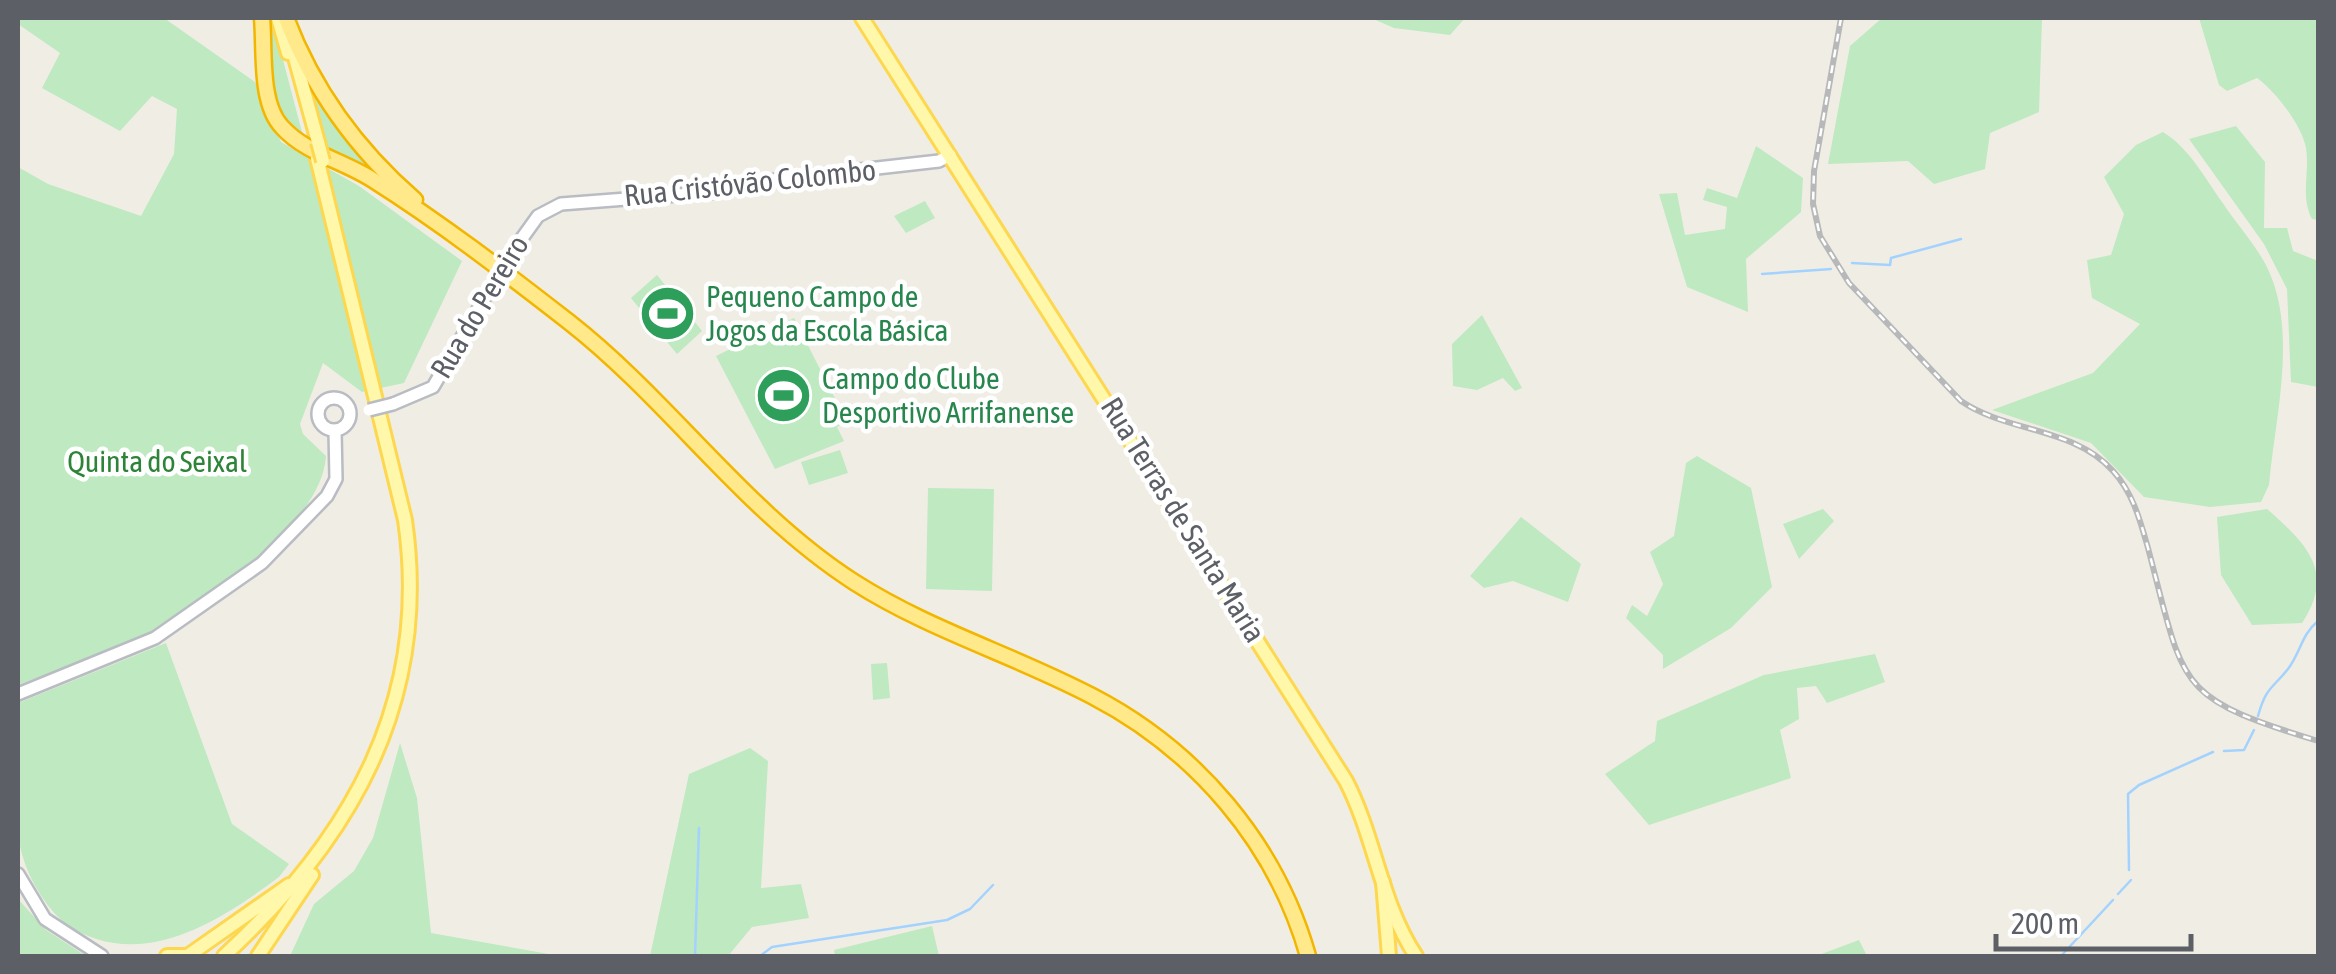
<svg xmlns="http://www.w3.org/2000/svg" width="2336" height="974" viewBox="0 0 2336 974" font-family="'Asap Condensed',sans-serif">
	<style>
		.green { fill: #bee9c1 }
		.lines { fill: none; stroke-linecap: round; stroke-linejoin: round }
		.stream { stroke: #a4d2ff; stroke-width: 2.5 }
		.secondary-casing { stroke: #b9bcc3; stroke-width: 16 }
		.primary-casing { stroke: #fdd74f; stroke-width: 18 }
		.highway-casing { stroke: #f3b600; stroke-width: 19 }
		.secondary { stroke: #fff; stroke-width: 11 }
		.primary { stroke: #fff7a9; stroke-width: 12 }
		.highway { stroke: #ffe98b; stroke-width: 14 }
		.rail-casing { stroke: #b7b8b9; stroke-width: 6 }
		.rail { stroke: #fff; stroke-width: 2.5; stroke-dasharray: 8; stroke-linecap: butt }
		.secondary-bridge-casing { stroke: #b9bcc3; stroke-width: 16; stroke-linecap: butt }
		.primary-bridge-casing { stroke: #fdd74f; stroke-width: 18; stroke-linecap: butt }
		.secondary-bridge { stroke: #fff; stroke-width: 11 }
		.primary-bridge { stroke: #fff7a9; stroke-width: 12 }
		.labels { text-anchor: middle; stroke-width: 9; stroke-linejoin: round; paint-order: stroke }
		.street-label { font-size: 30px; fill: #5c5f66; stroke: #fff }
		.leisure-label { font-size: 30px; fill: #27864d; stroke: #fff; text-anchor: start }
		.park-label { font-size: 30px; fill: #2d8337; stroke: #fff }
	</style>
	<rect width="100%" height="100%" fill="#f0eee4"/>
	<g class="green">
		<path d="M18 18H164L255 82 281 142 359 186 462 261 404 383 362 392 323 363 300 424 303 434 326 456C322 524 209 598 154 631 113 655 61 668 18 685V167L48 184 141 216 174 154 177 109 152 96 120 131 42 88 60 53 18 24Z"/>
		<path d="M265 18H272L303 136C266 107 269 61 265 18Z"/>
		<polygon points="1371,18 1465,18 1450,35 1394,28"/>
		<polygon points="1882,18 2042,18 2039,112 1990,133 1985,169 1934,184 1908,161 1828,164 1850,46"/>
		<path d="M2199 18H2318V220L2312 219C2300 196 2310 173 2306 148 2302 125 2275 91 2257 78L2227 91 2219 85Z"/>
		<polygon points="300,64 396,193 324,151"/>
		<polygon points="2236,126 2265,162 2264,228 2287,228 2293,251 2318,261 2318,387 2291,382 2287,289 2264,244 2189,139"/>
		<path d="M2163 132C2189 148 2205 178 2222 202 2236 223 2254 243 2266 265 2299 330 2275 416 2269 485L2261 502 2210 507 2144 497 2091 443 1992 410 2093 373 2140 324 2092 298 2087 260 2111 255 2124 214 2104 177 2136 145Z"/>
		<polygon points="1756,146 1803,178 1801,212 1746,259 1748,312 1687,287 1659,194 1677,193 1685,235 1725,229 1727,207 1703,200 1707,188 1737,198"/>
		<polygon points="925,201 935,218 906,233 894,216"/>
		<polygon points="657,275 702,331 677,354 631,298"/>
		<polygon points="1482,315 1522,388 1515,391 1503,378 1477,390 1453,386 1452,344"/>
		<polygon points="794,318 847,422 837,427 844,441 775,469 716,356"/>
		<polygon points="840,450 848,473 809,485 801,462"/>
		<polygon points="1697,456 1751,488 1772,587 1731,628 1663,669 1663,655 1626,618 1632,605 1647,616 1663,584 1650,552 1674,536 1686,463"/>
		<polygon points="928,488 994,489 992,591 926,589"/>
		<polygon points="1823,509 1834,521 1799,559 1783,524"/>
		<path d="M2267 509C2306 543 2336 572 2302 623L2252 625 2221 575 2217 517Z"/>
		<polygon points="1521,517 1581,564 1568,602 1513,581 1484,588 1470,576"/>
		<path d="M166 643 232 824 289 864 279 877C215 925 136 974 63 922 40 900 25 872 19 842 10 799 18 747 18 703Z"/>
		<polygon points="1875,654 1885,682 1827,703 1816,686 1797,688 1799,719 1780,730 1791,778 1649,825 1605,774 1655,741 1657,721 1764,675"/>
		<polygon points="887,663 890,698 873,700 871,664"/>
		<polygon points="400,743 417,798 431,933 560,956 290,956 314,904 354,871 373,838"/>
		<polygon points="750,748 768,761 761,888 801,884 809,918 752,927 728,956 650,956 689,774"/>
		<polygon points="18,899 46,930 86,956 18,956"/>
		<polygon points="932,926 939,956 835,956 834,950"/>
		<polygon points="1859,940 1867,956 1816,956"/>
	</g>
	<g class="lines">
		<g class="stream">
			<polyline points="1852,263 1890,265 1891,258 1961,239"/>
			<polyline points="1762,274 1831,269"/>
			<path d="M2258 716C2266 687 2272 689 2288 669 2301 652 2301 635 2318 621"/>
			<polyline points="2224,751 2244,750 2254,730"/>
			<polyline points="2129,870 2128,794 2139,785 2213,752"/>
			<polyline points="2118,894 2131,880"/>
			<polyline points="695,956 699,828"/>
			<polyline points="760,956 772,947 947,920 970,909 993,885"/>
			<polyline points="2061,956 2113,900"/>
		</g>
		<defs>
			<g id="secondary">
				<polyline points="510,255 538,216 561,204 717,192 780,179 939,161 950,155"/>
				<circle cx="334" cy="414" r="16"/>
				<polyline points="393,404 433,387 491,287"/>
				<polyline points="18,694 155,638 262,563 327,496 336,479 335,431"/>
				<polyline points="18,874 45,919 102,956"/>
			</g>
			<g id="primary">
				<polyline points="278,18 288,53"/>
				<path d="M862 18 1346 781C1375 837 1381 904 1416 956"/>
				<polyline points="291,43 318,142"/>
				<polyline points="1383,882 1389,956"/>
				<polyline points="189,955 289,885"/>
				<polyline points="167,956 193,956"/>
				<path d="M224 956C352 838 431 700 405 520L317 158"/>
				<polyline points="258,956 312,875"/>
			</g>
			<g id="highway">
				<path d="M262 18C265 49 259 103 282 127 305 153 344 161 373 180 441 223 506 273 569 322 670 401 745 512 854 582 929 630 1014 655 1092 696 1196 750 1276 843 1308 956"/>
				<path d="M286 18C313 89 357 150 415 200"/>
			</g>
		</defs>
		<use href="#secondary" class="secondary-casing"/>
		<use href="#primary" class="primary-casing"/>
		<use href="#highway" class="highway-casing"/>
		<use href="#secondary" class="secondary"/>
		<use href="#primary" class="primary"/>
		<use href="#highway" class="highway"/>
		<defs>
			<path id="rail" d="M1841 18 1814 171 1813 204 1820 236 1849 283 1961 401C2008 433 2074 427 2113 471 2133 493 2140 520 2148 548 2185 688 2174 697 2318 741"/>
		</defs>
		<use href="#rail" class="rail-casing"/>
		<use href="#rail" class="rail"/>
		<defs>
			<g id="secondary-bridge">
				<polyline points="491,287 510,255"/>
				<polyline points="369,410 393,404"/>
			</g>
			<polyline id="primary-bridge" points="318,142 323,161"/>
		</defs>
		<use href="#secondary-bridge" class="secondary-bridge-casing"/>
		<use href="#primary-bridge" class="primary-bridge-casing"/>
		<use href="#secondary-bridge" class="secondary-bridge"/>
		<use href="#primary-bridge" class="primary-bridge"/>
	</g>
	<defs>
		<symbol id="stadium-disc" viewBox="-11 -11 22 22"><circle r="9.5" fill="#2e9e5b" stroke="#fff"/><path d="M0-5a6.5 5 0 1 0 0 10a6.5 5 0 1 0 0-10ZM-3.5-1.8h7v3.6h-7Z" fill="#fff"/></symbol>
	</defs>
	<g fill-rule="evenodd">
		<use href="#stadium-disc" x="636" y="282" width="63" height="63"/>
		<use href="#stadium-disc" x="752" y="364" width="63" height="63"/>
	</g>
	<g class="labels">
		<g class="street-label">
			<text transform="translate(750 183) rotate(-6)" y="10">Rua Cristóvão Colombo</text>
			<text transform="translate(480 307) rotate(-59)" y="10">Rua do Pereiro</text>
			<text transform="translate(1183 520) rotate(58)" y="10">Rua Terras de Santa Maria</text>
		</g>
		<g class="leisure-label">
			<text x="706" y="307">Pequeno Campo de<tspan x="706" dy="34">Jogos da Escola Básica</tspan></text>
			<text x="822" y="389">Campo do Clube<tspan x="822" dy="34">Desportivo Arrifanense</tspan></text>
		</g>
		<g class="park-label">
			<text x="157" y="472">Quinta do Seixal</text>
		</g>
	</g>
	<rect width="2336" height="974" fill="none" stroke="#5c5f66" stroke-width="40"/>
	<path d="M1996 934v15h195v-15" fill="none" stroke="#5c5f66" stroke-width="5"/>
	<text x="2011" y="934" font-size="30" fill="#5c5f66" stroke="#ffffff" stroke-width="8" paint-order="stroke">200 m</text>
</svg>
